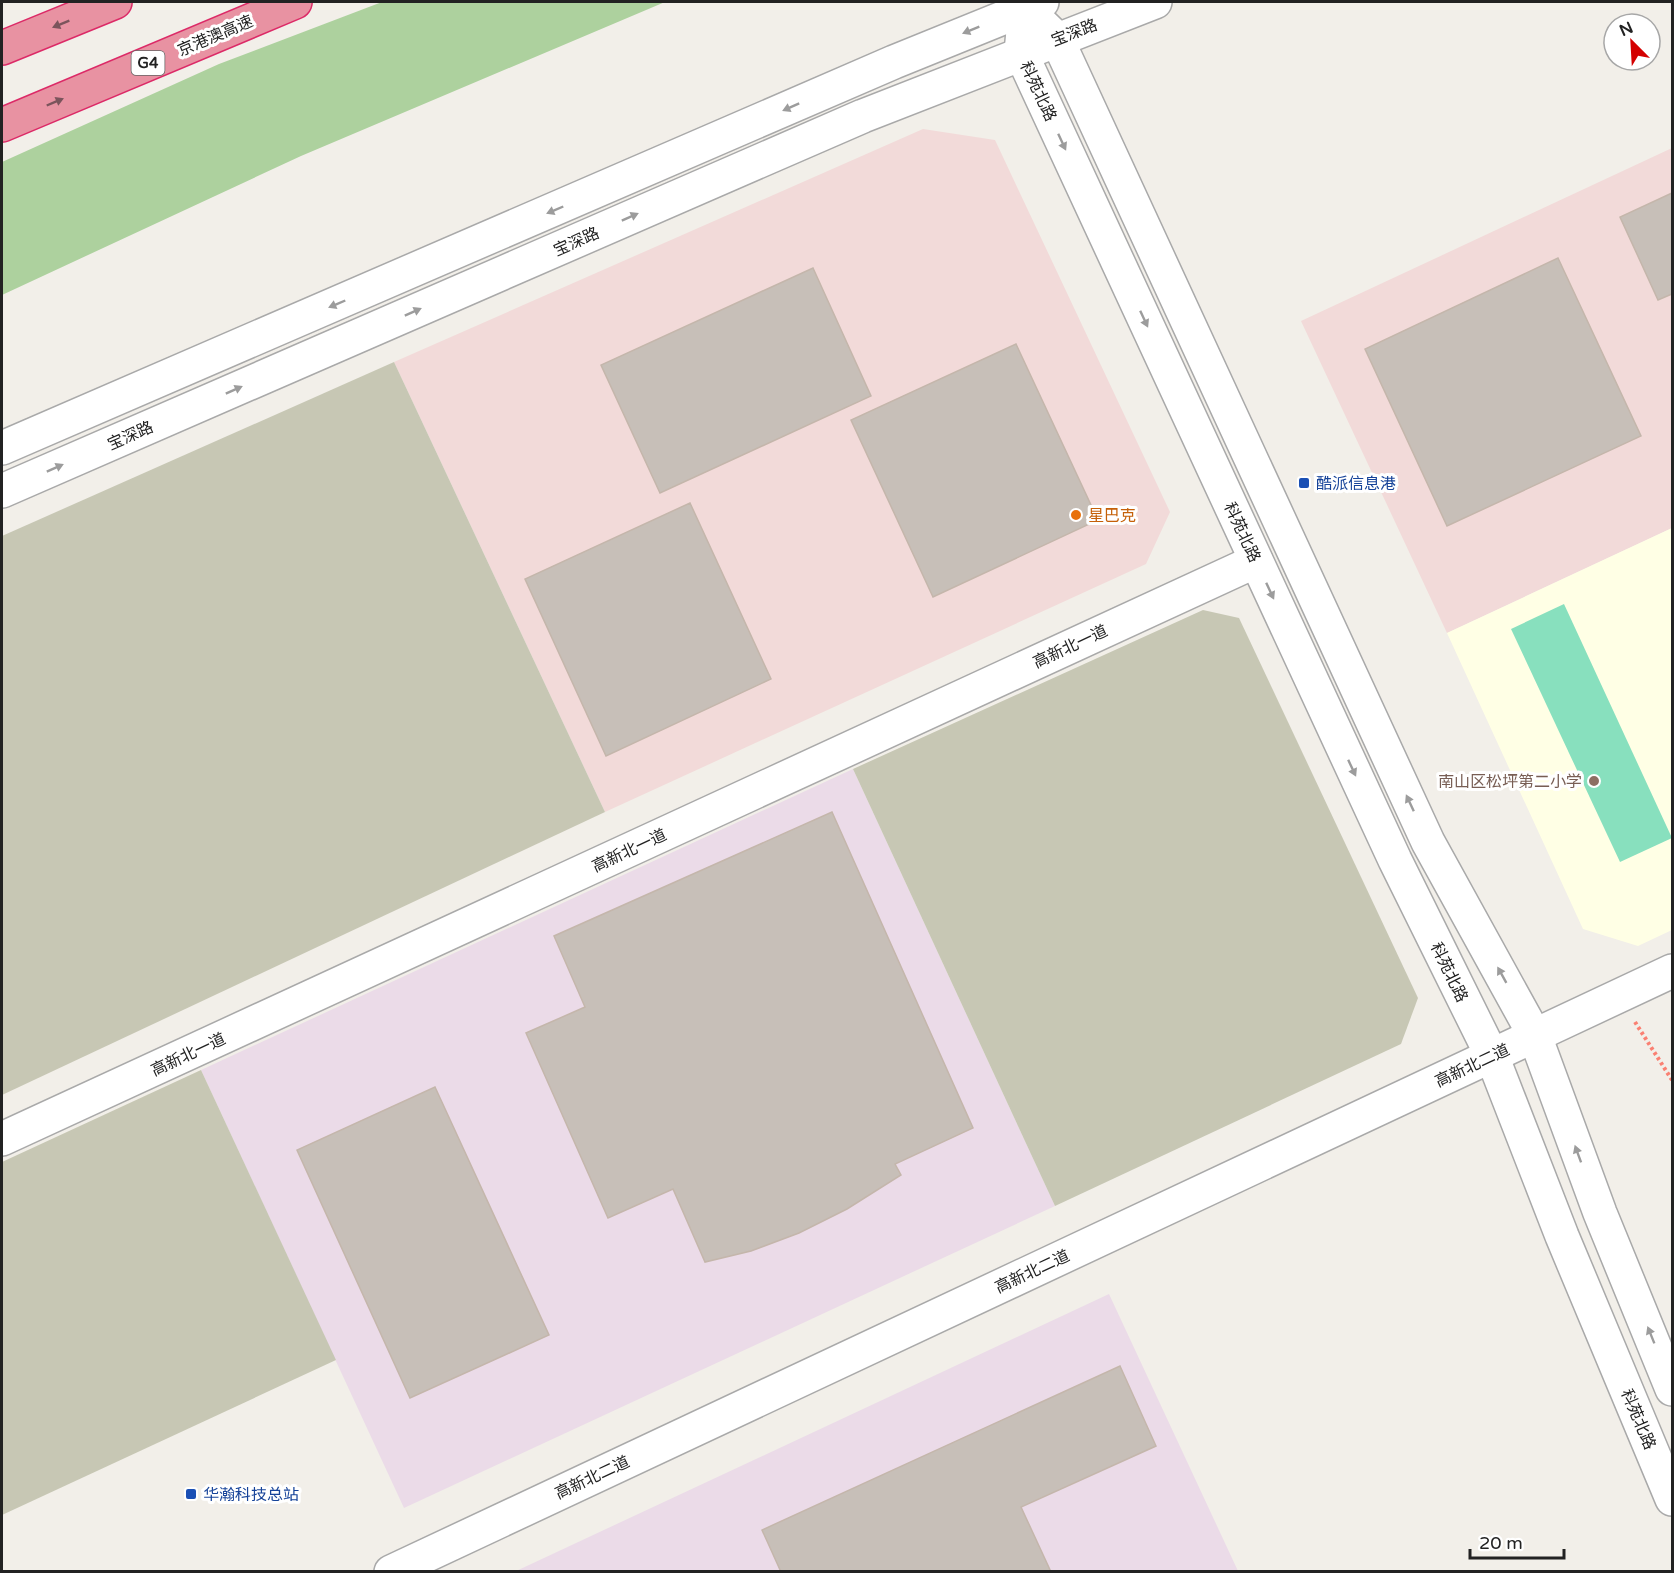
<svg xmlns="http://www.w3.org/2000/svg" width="1674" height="1573" viewBox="0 0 1674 1573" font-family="'Varela Round','Noto Sans SC',sans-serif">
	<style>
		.commercial { fill: #f2dad9 }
		.industrial { fill: #ebdbe8 }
		.education { fill: #ffffe5 }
		.construction { fill: #c7c7b4 }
		.forest { fill: #add19e }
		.pitch { fill: #88e0be }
		.building { fill: #c7bfb8; stroke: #c4b6ab; stroke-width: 1.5 }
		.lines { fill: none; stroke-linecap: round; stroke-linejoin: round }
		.minor-casing { stroke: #a9a9a9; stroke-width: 36 }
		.highway-casing { stroke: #dc2a67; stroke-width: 36 }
		.path { stroke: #fa8072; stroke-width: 4; stroke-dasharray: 3 3; stroke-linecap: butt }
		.minor { stroke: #fff; stroke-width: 33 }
		.highway { stroke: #e892a2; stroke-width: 33 }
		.oneway { fill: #7b545c }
		.oneway2 { fill: #9c9c9c }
		.transit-dot { fill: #1a4fb4; stroke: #fff; stroke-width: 2 }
		.food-dot { fill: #e8710a; stroke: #fff; stroke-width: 2 }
		.education-dot { fill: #8d6e63; stroke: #fff; stroke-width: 2 }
		.labels { text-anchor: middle; stroke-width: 6; stroke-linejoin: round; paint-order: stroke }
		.shield { fill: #fff; stroke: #646464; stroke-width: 1.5 }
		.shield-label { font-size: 15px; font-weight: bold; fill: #222 }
		.street-label { font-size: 16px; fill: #222; stroke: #fff }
		.transit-label { font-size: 16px; fill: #164399; stroke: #fff; text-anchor: start }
		.food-label { font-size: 16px; fill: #c56008; stroke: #fff; text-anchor: start }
		.education-label { font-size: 16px; fill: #785e54; stroke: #fff; text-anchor: end }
	</style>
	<rect width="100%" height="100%" fill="#f2efe9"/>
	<g class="commercial">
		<polygon points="923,129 995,140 1170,512 1146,564 605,812 394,362"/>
		<polygon points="1672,148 1672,528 1447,633 1301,321"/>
	</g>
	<g class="industrial">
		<polygon points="853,769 1055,1206 404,1508 201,1070"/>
		<polygon points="1109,1294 1238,1571 514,1572"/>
	</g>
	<polygon class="education" points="1672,528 1672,930 1638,946 1583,929 1447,633"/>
	<g class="construction">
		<polygon points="394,362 605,812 2,1095 2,536"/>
		<polygon points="1203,610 1239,618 1418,998 1401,1044 1055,1206 853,769"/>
		<polygon points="201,1070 336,1360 2,1515 2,1162"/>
	</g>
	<polygon class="forest" points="382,2 665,2 301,156 2,295 2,162 219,64"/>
	<polygon class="pitch" points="1564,604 1672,838 1620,862 1511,629"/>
	<g class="building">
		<polygon points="1672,193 1672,294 1658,300 1620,217"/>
		<polygon points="1558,258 1641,436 1447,526 1365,349"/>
		<polygon points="813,268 871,396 660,493 601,365"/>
		<polygon points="1016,344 1098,520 933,597 851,420"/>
		<polygon points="690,503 771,679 606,756 525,579"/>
		<polygon points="832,812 973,1128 895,1164 901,1175 847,1209 799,1233 751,1251 705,1262 673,1189 608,1218 526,1033 585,1007 554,936"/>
		<polygon points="435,1087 549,1335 410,1398 297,1150"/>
		<polygon points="1120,1366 1156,1446 1021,1507 1051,1572 781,1572 762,1530"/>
	</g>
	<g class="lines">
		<defs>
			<g id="minor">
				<polyline points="1025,8 1021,53 1395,860 1492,1056 1562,1236 1672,1499"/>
				<polyline points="1025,8 1057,39 1428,842 1535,1036 1600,1213 1672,1389"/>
				<polyline points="2,448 894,62 1042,2"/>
				<polyline points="2,491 863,116 1155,2"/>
				<polyline points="2,1139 1256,561"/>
				<polyline points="391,1572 1672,971"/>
			</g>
			<g id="highway">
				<polyline points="2,48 115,2"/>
				<polyline points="2,125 295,2"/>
			</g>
		</defs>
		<use href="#minor" class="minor-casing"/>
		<use href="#highway" class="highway-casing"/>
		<polyline class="path" points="1635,1022 1672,1080"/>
		<use href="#minor" class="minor"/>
		<use href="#highway" class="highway"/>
	</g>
	<defs><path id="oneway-solid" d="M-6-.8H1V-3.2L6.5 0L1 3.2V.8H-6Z" transform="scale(1.5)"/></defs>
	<g class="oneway">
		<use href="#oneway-solid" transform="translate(61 24) rotate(158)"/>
		<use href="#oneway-solid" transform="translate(55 102) rotate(-23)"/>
	</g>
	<g class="oneway2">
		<use href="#oneway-solid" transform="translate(971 30) rotate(158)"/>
		<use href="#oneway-solid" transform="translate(791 107) rotate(156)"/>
		<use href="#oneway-solid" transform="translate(1062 142) rotate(65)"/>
		<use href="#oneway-solid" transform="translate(555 210) rotate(157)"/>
		<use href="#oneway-solid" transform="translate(630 217) rotate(-24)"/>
		<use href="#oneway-solid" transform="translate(337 304) rotate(157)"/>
		<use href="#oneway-solid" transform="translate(413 312) rotate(-24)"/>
		<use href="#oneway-solid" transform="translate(1144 319) rotate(65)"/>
		<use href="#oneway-solid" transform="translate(234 390) rotate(-24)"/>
		<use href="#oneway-solid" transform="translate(55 468) rotate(-24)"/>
		<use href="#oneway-solid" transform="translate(1270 591) rotate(65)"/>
		<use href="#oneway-solid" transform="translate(1352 768) rotate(65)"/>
		<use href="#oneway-solid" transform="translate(1410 803) rotate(-115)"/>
		<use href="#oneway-solid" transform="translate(1502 975) rotate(-119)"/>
		<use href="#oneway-solid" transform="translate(1578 1154) rotate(-110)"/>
		<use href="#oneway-solid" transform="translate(1651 1335) rotate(-112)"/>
	</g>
	<g class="transit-dot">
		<rect x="1298" y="477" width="12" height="12" rx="3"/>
		<rect x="185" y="1488" width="12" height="12" rx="3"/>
	</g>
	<circle class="food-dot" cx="1076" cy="515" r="6"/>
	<circle class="education-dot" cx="1594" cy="781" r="6"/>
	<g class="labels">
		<rect class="shield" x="131.5" y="51" width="33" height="24" rx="4.5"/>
		<g class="shield-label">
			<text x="148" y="68">G4</text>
		</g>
		<g class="street-label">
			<text transform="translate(1074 32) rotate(-21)" y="6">宝深路</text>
			<text transform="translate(215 35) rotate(-23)" y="6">京港澳高速</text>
			<text transform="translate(1039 91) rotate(65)" y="6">科苑北路</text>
			<text transform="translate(576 241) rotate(-24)" y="6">宝深路</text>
			<text transform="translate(130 435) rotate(-24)" y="6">宝深路</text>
			<text transform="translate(1243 532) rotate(65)" y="6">科苑北路</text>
			<text transform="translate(1070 646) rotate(-25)" y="6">高新北一道</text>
			<text transform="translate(629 850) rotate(-25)" y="6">高新北一道</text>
			<text transform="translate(1450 972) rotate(64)" y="6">科苑北路</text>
			<text transform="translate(188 1054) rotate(-25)" y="6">高新北一道</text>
			<text transform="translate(1472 1065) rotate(-25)" y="6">高新北二道</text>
			<text transform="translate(1032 1271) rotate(-25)" y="6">高新北二道</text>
			<text transform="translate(1639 1419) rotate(67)" y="6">科苑北路</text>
			<text transform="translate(592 1477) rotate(-25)" y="6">高新北二道</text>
		</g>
		<g class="transit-label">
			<text x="1316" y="489">酷派信息港</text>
			<text x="203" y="1500">华瀚科技总站</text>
		</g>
		<g class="food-label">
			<text x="1088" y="521">星巴克</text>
		</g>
		<g class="education-label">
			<text x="1582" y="787">南山区松坪第二小学</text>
		</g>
	</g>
	<rect width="1674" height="1573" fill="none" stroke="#222222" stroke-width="6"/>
	<g transform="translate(1632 42) rotate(336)"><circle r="28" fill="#ffffff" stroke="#a7a7a7" stroke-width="1.5"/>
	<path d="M0-4.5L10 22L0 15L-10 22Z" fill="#d40000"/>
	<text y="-9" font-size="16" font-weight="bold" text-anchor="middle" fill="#222222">N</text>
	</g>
	<path d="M1470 1549v9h94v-9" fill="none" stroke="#222222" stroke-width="3"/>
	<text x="1479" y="1549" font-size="18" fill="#222222" stroke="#ffffff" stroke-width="4.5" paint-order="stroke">20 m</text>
</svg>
